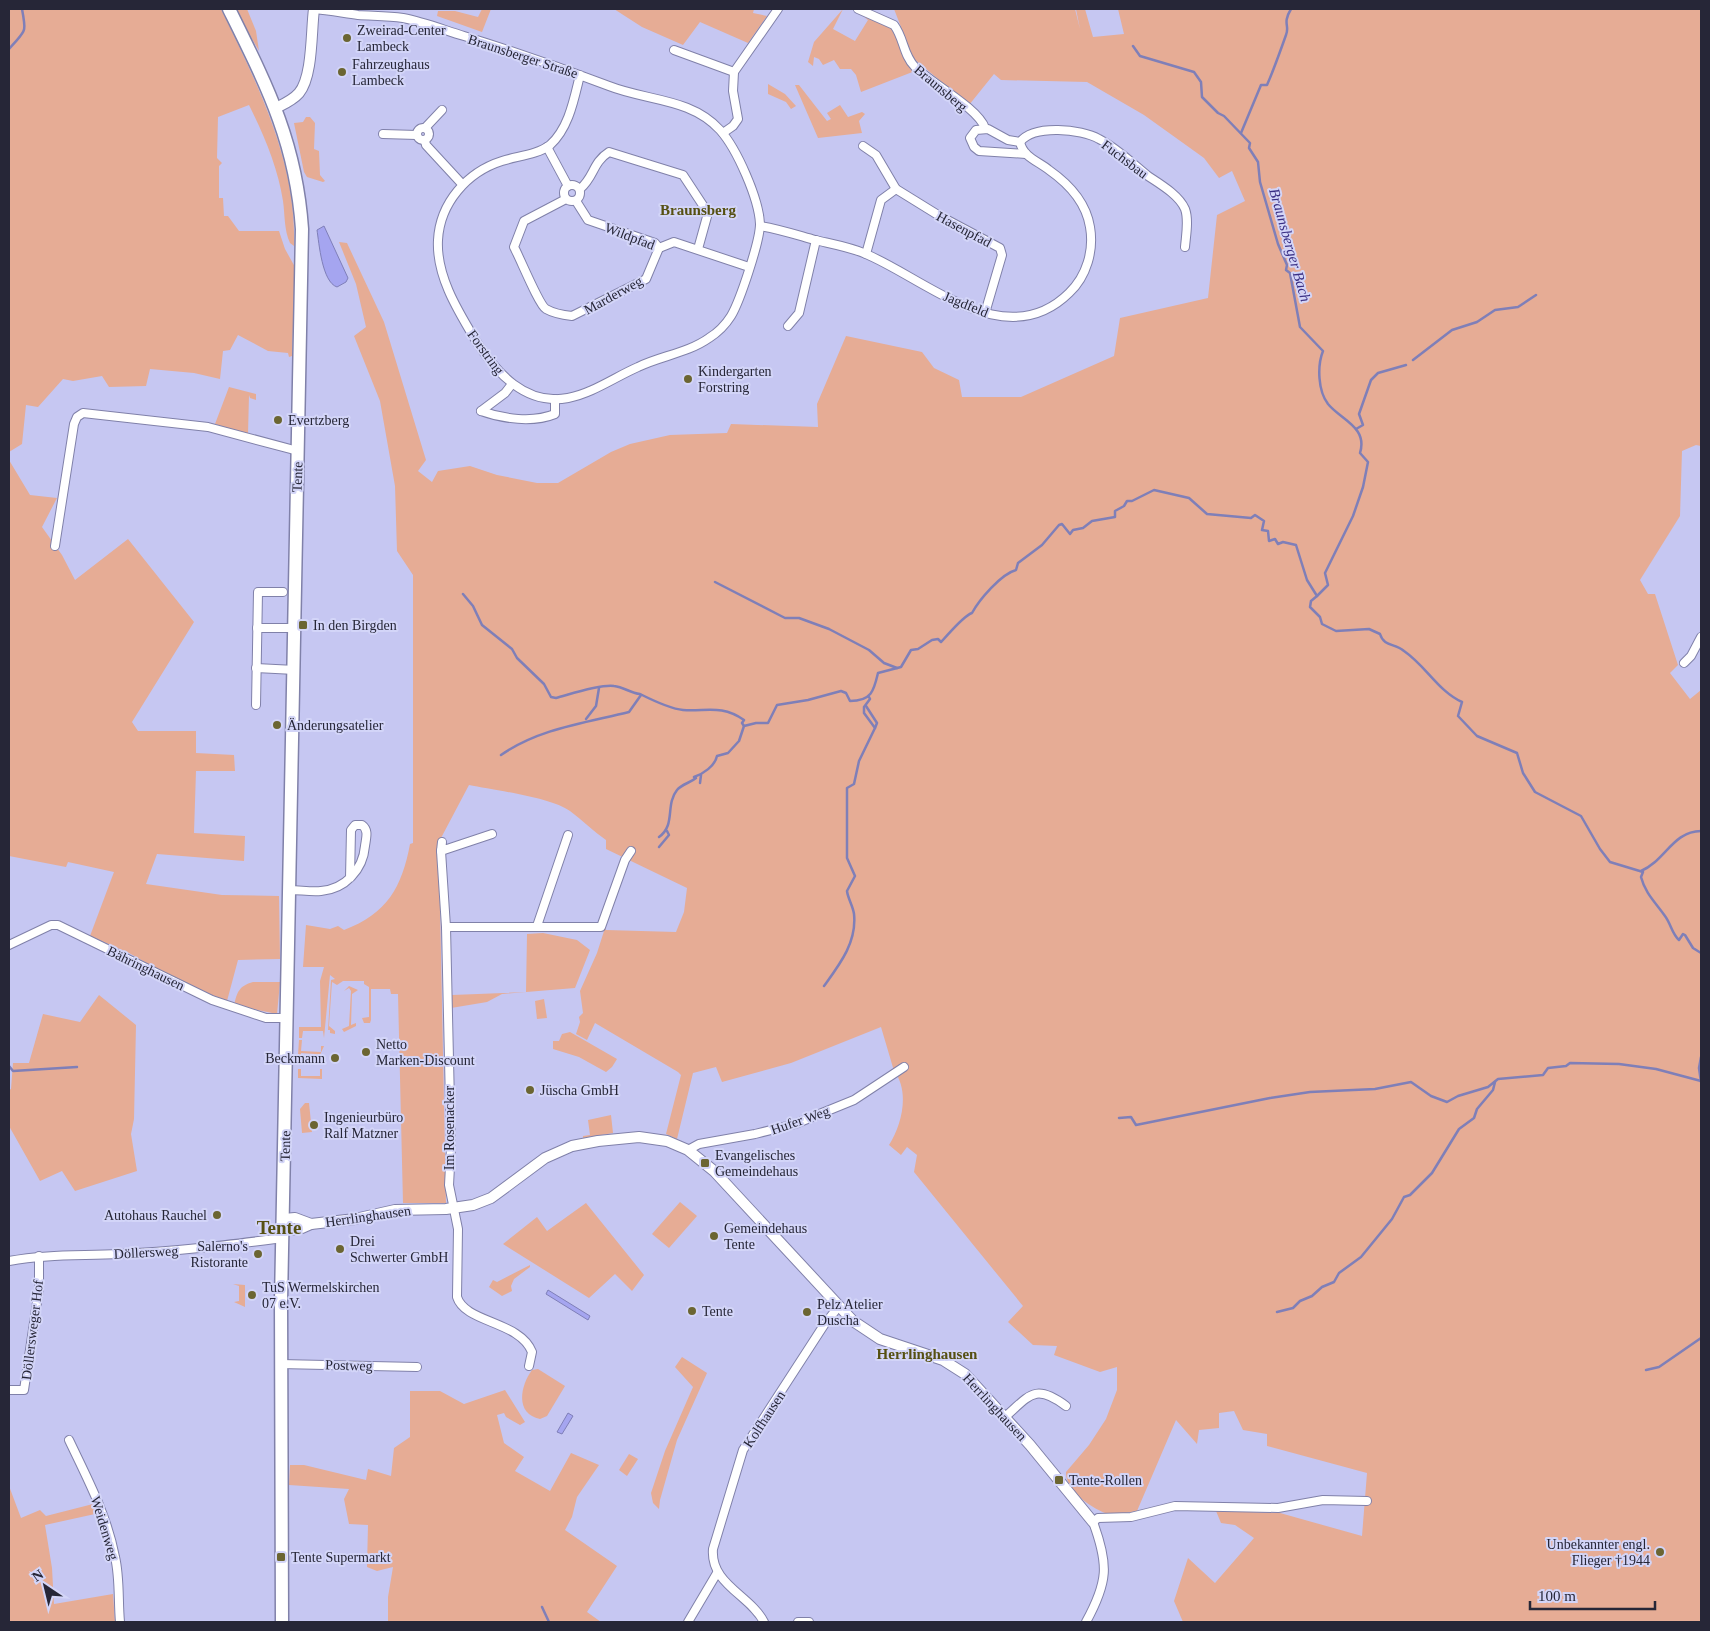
<svg xmlns="http://www.w3.org/2000/svg" width="1710" height="1631" viewBox="0 0 1710 1631" font-family="'Times New Roman',serif">
	<style>
		.green { fill: #e6ac95 }
		.water { fill: #a5a5f0; stroke: #7f7fb8 }
		.lines { fill: none; stroke-linecap: round; stroke-linejoin: round }
		.stream { stroke: #7f7fb8; stroke-width: 2.5 }
		.minor-casing { stroke: #8081a9; stroke-width: 10 }
		.tertiary-casing { stroke: #8081a9; stroke-width: 12 }
		.primary-casing { stroke: #8081a9; stroke-width: 15 }
		.minor { stroke: #fff; stroke-width: 8 }
		.tertiary { stroke: #fff; stroke-width: 10 }
		.primary { stroke: #fff; stroke-width: 12 }
		.poi-dot { fill: #6b6532; stroke: #d3d5f8; stroke-width: 2 }
		.labels { text-anchor: middle; stroke-width: 4; stroke-linejoin: round; paint-order: stroke }
		.poi-label { font-size: 14px; fill: #262637; stroke: #d3d5f8; text-anchor: start }
		.street-label { font-size: 14px; fill: #262637; stroke: #d3d5f8 }
		.neighbourhood-label { font-size: 15px; font-weight: bold; fill: #565012; stroke: #d3d5f8 }
		.water-label { font-size: 15px; font-style: italic; fill: #3a2f84; stroke: #d3d5f8 }
		.district-label { font-size: 19px; font-weight: bold; fill: #565012; stroke: #d3d5f8 }
	</style>
	<rect width="100%" height="100%" fill="#c6c7f2"/>
	<g class="green">
		<path d="M9 9H221C257 83 297 162 294 246L290 243C284 230 285 215 283 201 278 168 264 135 249 105L218 117 217 158 222 163 219 166V198H223L224 216H228L239 231H279L285 249 295 267 292 356 289 357 288 353 268 351 238 335 230 350 223 351 220 379 194 373 150 369 146 386 109 387 102 376 73 381 63 379 38 407 26 405 22 444 9 452Z"/>
		<polygon points="235,9 247,9 256,31 259,51"/>
		<polygon points="482,9 491,9 482,32 437,16 438,11 455,11 478,17"/>
		<polygon points="614,9 754,9 753,13 767,16 748,43 700,22 683,45 642,27"/>
		<polygon points="843,9 833,29 855,41 868,20 864,17 892,27 902,52 915,71 861,92 856,75 851,69 840,69 834,60 823,65 819,59 814,57 813,66 808,62 814,42"/>
		<path d="M894 9H1075L1080 29 1076 9H1085L1093 37 1124 34 1118 9H1701V446L1696 445 1682 451 1680 516 1640 580 1648 594H1655L1678 665 1670 673 1690 699 1701 690V1622H1183L1174 1601 1188 1558 1215 1583 1254 1538 1235 1525 1221 1523 1216 1511 1280 1513 1362 1536 1367 1473 1267 1446V1434L1243 1430 1234 1411 1219 1413V1428L1199 1430 1197 1444 1176 1420 1137 1511C1128 1512 1117 1516 1109 1514 1093 1510 1065 1490 1066 1472L1089 1445 1106 1419 1117 1390V1367L1100 1372 1054 1355 1057 1346 1033 1345 1008 1322 1023 1306 914 1172 917 1155 907 1147 901 1155 889 1145C902 1125 910 1091 894 1071L881 1027 791 1063 722 1082 716 1067 693 1073 677 1139 666 1134 681 1075 678 1072 595 1023 587 1040 576 1034 580 1022 579 1017 583 1013 580 991 597 953 605 928 606 930 676 932 684 912 687 888 606 849V840C593 831 582 820 570 811 551 797 493 790 469 785L441 838 439 856 446 1203H403L398 994H391L390 989H371V1020L370 1023H364L362 1018 369 1017V987L364 984V981H343L337 985 332 982 329 1026 335 1031V1034L330 1033V1030H328L331 980 335 979 330 975 324 1038 323 1031H303L302 1038H299V1027H321L320 981 324 967H303L306 925 330 929 338 926 344 930C387 914 402 887 410 844L413 843V575L397 551 395 486 380 401 354 336 366 327 356 284 339 242 347 243 384 322 426 460 418 471 432 482 438 471 470 466 497 475 537 483H558L611 452 630 444 670 435 727 433 731 424 818 427 817 404 846 336 922 352 934 368 959 380 962 397H1021L1114 356 1120 318 1208 298 1217 215 1245 201 1232 171 1219 178 1204 158 1144 115 1087 82 1001 80 994 74 969 105 913 58Z"/>
		<polygon points="768,84 785,94 796,106 791,109 786,102 768,94"/>
		<polygon points="795,85 799,85 827,121 831,119 827,113 840,105 848,117 862,112 865,114 859,121 862,133 818,138"/>
		<polygon points="306,117 310,117 315,123 314,149 319,151 320,175 325,181 323,182 307,177 304,172 294,123 303,122"/>
		<polygon points="229,387 256,394 256,400 250,398 249,395 248,434 215,424"/>
		<polygon points="9,460 30,495 57,498 42,527 62,555 75,580 128,539 194,622 132,722 138,731 196,731 196,753 234,755 235,771 196,771 194,833 245,836 244,861 157,854 146,884 222,895 279,896 280,959 238,960 227,1001 182,983 129,953 90,936 114,872 68,862 66,867 9,856"/>
		<polygon points="543,933 577,940 590,950 575,988 502,994 487,1002 451,1008 452,995 526,992 527,934"/>
		<path d="M253 982H280L277 1014 234 1005C237 992 239 986 253 982Z"/>
		<polygon points="349,986 358,990 352,994 351,1025 356,1023 356,1026 344,1032 342,1029 349,1026 351,991 349,988 344,991"/>
		<polygon points="99,995 136,1025 134,1119 131,1134 137,1171 75,1191 62,1171 40,1181 9,1126 9,1090 11,1089 13,1063 29,1063 43,1014 80,1022"/>
		<polygon points="544,999 547,1018 537,1019 535,1001"/>
		<polygon points="570,1032 617,1059 612,1067 606,1072 579,1057 553,1049 553,1041 559,1041 562,1034"/>
		<polygon points="299,1040 302,1040 301,1051 321,1052 321,1046 324,1046 320,1055 315,1060 315,1054 301,1053 301,1059 298,1055"/>
		<polygon points="298,1069 301,1069 301,1076 320,1076 320,1069 322,1069 322,1079 298,1078"/>
		<polygon points="305,1103 309,1103 312,1132 302,1133 300,1109"/>
		<polygon points="611,1115 613,1133 583,1138 583,1136 590,1135 588,1120"/>
		<polygon points="680,1202 697,1216 669,1248 652,1234"/>
		<polygon points="586,1203 644,1275 632,1291 615,1274 589,1298 503,1244 537,1217 547,1231"/>
		<polygon points="530,1265 530,1267 514,1279 511,1286 512,1291 502,1296 489,1287 493,1280 497,1282"/>
		<polygon points="233,1284 245,1285 245,1307 234,1302 239,1301 239,1286"/>
		<polygon points="682,1357 707,1373 677,1440 660,1500 659,1509 653,1503 651,1493 665,1451 693,1387 675,1367"/>
		<path d="M538 1369 565 1386 547 1416 540 1419C515 1414 520 1386 532 1370Z"/>
		<polygon points="505,1390 525,1422 520,1425 506,1417 504,1413 497,1415 504,1443 524,1457 515,1471 550,1491 571,1453 599,1465 577,1497 572,1517 565,1530 617,1566 587,1612 601,1622 388,1622 388,1597 393,1567 377,1571 367,1567 368,1525 349,1524 344,1499 349,1489 289,1485 290,1465 304,1465 366,1480 368,1469 391,1476 394,1448 410,1437 410,1391 440,1391 464,1404"/>
		<polygon points="629,1454 638,1459 627,1476 619,1470"/>
		<polygon points="9,1486 21,1518 40,1510 46,1516 93,1504 95,1514 45,1525 52,1568 54,1604 113,1594 115,1622 9,1622"/>
	</g>
	<g class="water">
		<path d="M324 226 348 278 346 282 337 287C322 282 319 243 317 230Z"/>
		<polygon points="548,1290 590,1316 588,1320 546,1294"/>
		<polygon points="568,1413 573,1416 562,1434 557,1432"/>
	</g>
	<g class="lines">
		<g class="stream">
			<path d="M1133 46 1140 56 1194 72 1201 82 1202 97 1218 113 1224 116 1250 143 1249 148 1258 162 1260 182 1278 244 1287 265 1286 270 1290 273 1300 327 1323 351C1317 366 1318 391 1328 404 1341 420 1368 427 1360 453L1368 462 1363 487 1353 516 1325 573 1328 585 1317 596"/>
			<path d="M9 49C25 30 27 35 22 9"/>
			<path d="M1241 133 1261 85H1267C1274 69 1280 52 1286 35 1290 25 1282 24 1291 9"/>
			<polyline points="1413,360 1452,330 1477,322 1495,310 1518,307 1536,295"/>
			<polyline points="1356,429 1363,425 1359,414 1371,380 1378,373 1406,365"/>
			<polyline points="715,582 785,618 799,618 829,629 869,650 884,663 897,668"/>
			<path d="M463 594 473 606 482 625 512 649 517 658 544 684 551 697 556 698C571 694 600 684 614 686 624 687 630 693 640 694 650 699 672 709 683 710 705 712 721 704 744 720L742 723 744 726"/>
			<polyline points="866,706 877,723 875,728"/>
			<polyline points="586,719 596,706 599,688"/>
			<path d="M501 755C538 729 584 723 629 712L641 695"/>
			<path d="M694 777C703 774 715 766 717 756L728 753 739 741 744 726 756 723H768L777 705 808 700 841 691 846 693 850 701C872 701 874 690 878 673L901 667 911 650 918 649 932 640 938 639 941 642C948 635 963 616 972 613 979 600 1001 574 1016 570L1018 563 1042 545 1059 525 1062 524 1070 534 1073 530 1083 528 1092 521 1115 517V511L1124 506 1127 501H1132L1154 490 1189 498 1207 514 1251 518 1255 515 1264 521 1262 530 1268 531 1269 541 1275 539 1278 544 1283 542 1296 545 1307 580 1317 596 1311 601 1310 607 1320 617 1322 624 1336 631 1369 629 1380 634C1384 647 1395 643 1404 651 1426 666 1438 691 1462 702L1458 716 1477 736 1517 753 1523 773 1535 792 1581 816 1600 849 1610 862 1643 872 1641 877C1645 893 1656 903 1665 916 1671 924 1672 934 1679 940L1683 934 1685 935 1693 948 1701 953"/>
			<polyline points="700,783 701,775"/>
			<path d="M659 837C676 825 665 805 677 790 682 784 690 783 696 778"/>
			<polyline points="659,847 669,835 667,831"/>
			<path d="M1641 871C1665 861 1673 831 1701 831"/>
			<path d="M824 986C840 964 857 942 854 914 853 906 848 899 847 891L855 876 847 858V788L854 784 859 761 875 728 864 713V707L870 699 869 697"/>
			<polyline points="1701,1057 1699,1068 1701,1082"/>
			<polyline points="9,1066 13,1071 77,1067"/>
			<polyline points="1119,1118 1131,1117 1136,1125 1270,1098 1310,1092 1375,1089 1411,1082 1431,1096 1447,1102 1458,1096 1488,1087 1498,1079 1543,1075 1548,1068 1566,1066 1570,1063 1619,1064 1656,1069 1701,1081"/>
			<polyline points="1277,1312 1293,1308 1300,1301 1312,1296 1322,1287 1334,1282 1339,1273 1361,1257 1392,1219 1404,1197 1410,1195 1432,1173 1459,1129 1474,1118 1477,1109 1493,1090 1495,1082"/>
			<polyline points="1646,1370 1659,1367 1701,1338"/>
			<polyline points="542,1607 549,1622"/>
		</g>
		<defs>
			<g id="minor">
				<path d="M313 9C328 10 343 13 358 15 373 16 388 16 403 18 424 22 444 30 464 36 513 51 562 68 609 86 647 101 691 98 720 130 737 149 759 199 760 224 760 241 740 301 731 316 726 324 717 333 709 338 688 353 660 356 638 367 615 377 593 393 568 398 525 406 496 372 476 341 458 311 436 276 438 240 440 203 467 172 502 161 517 156 537 155 550 145 569 128 574 99 580 75"/>
				<path d="M858 9 894 25C904 38 903 55 915 67 931 83 978 108 985 128"/>
				<polyline points="674,50 734,72"/>
				<circle cx="423" cy="134" r="6"/>
				<polyline points="425,128 442,110"/>
				<polyline points="723,133 733,126 738,119 733,91 734,72 778,9"/>
				<polyline points="383,134 417,135"/>
				<polyline points="425,141 426,145 462,184"/>
				<path d="M1020 142C1034 124 1081 129 1099 139 1117 148 1133 164 1148 176 1160 184 1179 195 1185 209 1189 220 1186 235 1185 247"/>
				<polyline points="1020,142 1008,140 988,129 976,130 970,138 974,147 979,151 1026,154"/>
				<polyline points="863,146 876,155 896,189"/>
				<polyline points="547,147 568,186"/>
				<circle cx="572" cy="193" r="8"/>
				<path d="M580 189C595 176 592 163 609 152L683 175 708 213 698 249"/>
				<path d="M566 199 524 221 514 247C520 258 539 305 546 309 553 313 563 315 572 316L646 279 659 248"/>
				<polyline points="576,201 588,220 655,243 659,248"/>
				<path d="M760 226C779 229 797 235 815 240 832 244 850 247 866 254 927 280 1006 355 1069 293 1087 276 1094 250 1090 227 1086 202 1069 184 1049 170 1038 161 1023 157 1020 142"/>
				<polyline points="659,248 674,242 749,267"/>
				<polyline points="866,254 881,200 896,189 938,215 1000,248 1002,255 985,313"/>
				<polyline points="788,326 799,313 816,240"/>
				<path d="M481 411C503 419 533 423 555 414V399"/>
				<polyline points="481,411 505,393 512,384"/>
				<polyline points="55,546 74,424 77,417 83,413 208,427 298,451"/>
				<polyline points="257,628 295,628"/>
				<polyline points="1684,663 1691,656 1701,637"/>
				<polyline points="256,668 295,670"/>
				<polyline points="256,705 258,592 283,592"/>
				<polyline points="442,842 441,851 492,834"/>
				<path d="M441 851 446 927 451 1148 449 1185 458 1229 457 1297C465 1323 520 1321 532 1352L529 1366"/>
				<path d="M290 890C300 890 311 892 321 891 345 889 363 870 365 846 366 838 369 830 362 825H355L351 830 350 878"/>
				<polyline points="537,926 568,835"/>
				<polyline points="446,927 601,927 625,860 631,851"/>
				<polyline points="9,945 51,925 58,925 212,1000 266,1018 287,1018"/>
				<polyline points="688,1150 699,1144 755,1134 795,1124 854,1100 904,1067"/>
				<path d="M9 1261C46 1254 82 1256 119 1254 174 1252 228 1245 283 1238"/>
				<polyline points="280,1364 417,1367"/>
				<polyline points="9,1390 24,1390 39,1289 39,1256"/>
				<path d="M1005 1417C1030 1395 1035 1383 1066 1406"/>
				<path d="M69 1440C87 1478 107 1515 115 1557 120 1578 118 1601 120 1622"/>
				<polyline points="688,1622 717,1573"/>
				<path d="M764 1622C750 1595 710 1584 713 1549L743 1450 824 1325 839 1306"/>
				<polyline points="798,1622 809,1622"/>
				<path d="M1086 1622C1108 1582 1109 1565 1093 1522L1098 1518 1131 1517 1175 1506 1278 1508 1323 1500 1367 1501"/>
			</g>
			<g id="tertiary">
				<path d="M276 108C284 104 293 100 299 93 313 76 311 31 314 9"/>
				<polyline points="284,1219 295,1218 311,1224"/>
				<polyline points="283,1231 302,1228 311,1224 355,1219 395,1210 446,1209 473,1205 491,1198 545,1158 572,1146 598,1141 639,1137 667,1141 688,1150 714,1171 853,1321 880,1339 943,1360 965,1374 1030,1445 1093,1522"/>
			</g>
			<path id="primary" d="M229 9C267 86 296 142 302 229L281 1301 282 1622"/>
		</defs>
		<use href="#minor" class="minor-casing"/>
		<use href="#tertiary" class="tertiary-casing"/>
		<use href="#primary" class="primary-casing"/>
		<use href="#minor" class="minor"/>
		<use href="#tertiary" class="tertiary"/>
		<use href="#primary" class="primary"/>
	</g>
	<g class="poi-dot">
		<circle cx="347" cy="38" r="5"/>
		<circle cx="342" cy="72" r="5"/>
		<circle cx="688" cy="379" r="5"/>
		<circle cx="278" cy="420" r="5"/>
		<rect x="298" y="620" width="10" height="10" rx="2.5"/>
		<circle cx="277" cy="725" r="5"/>
		<circle cx="366" cy="1052" r="5"/>
		<circle cx="335" cy="1058" r="5"/>
		<circle cx="530" cy="1090" r="5"/>
		<circle cx="314" cy="1125" r="5"/>
		<rect x="700" y="1158" width="10" height="10" rx="2.5"/>
		<circle cx="217" cy="1215" r="5"/>
		<circle cx="714" cy="1236" r="5"/>
		<circle cx="340" cy="1249" r="5"/>
		<circle cx="258" cy="1254" r="5"/>
		<circle cx="252" cy="1295" r="5"/>
		<circle cx="692" cy="1311" r="5"/>
		<circle cx="807" cy="1312" r="5"/>
		<rect x="1054" y="1475" width="10" height="10" rx="2.5"/>
		<circle cx="1660" cy="1552" r="5"/>
		<rect x="276" y="1552" width="10" height="10" rx="2.5"/>
	</g>
	<g class="labels">
		<g class="poi-label">
			<text x="357" y="35">Zweirad-Center<tspan x="357" dy="16">Lambeck</tspan></text>
			<text x="352" y="69">Fahrzeughaus<tspan x="352" dy="16">Lambeck</tspan></text>
			<text x="698" y="376">Kindergarten<tspan x="698" dy="16">Forstring</tspan></text>
			<text x="288" y="425">Evertzberg</text>
			<text x="313" y="630">In den Birgden</text>
			<text x="287" y="730">Änderungsatelier</text>
			<text x="376" y="1049">Netto<tspan x="376" dy="16">Marken-Discount</tspan></text>
			<text x="325" y="1063" text-anchor="end">Beckmann</text>
			<text x="540" y="1095">Jüscha GmbH</text>
			<text x="324" y="1122">Ingenieurbüro<tspan x="324" dy="16">Ralf Matzner</tspan></text>
			<text x="715" y="1160">Evangelisches<tspan x="715" dy="16">Gemeindehaus</tspan></text>
			<text x="207" y="1220" text-anchor="end">Autohaus Rauchel</text>
			<text x="724" y="1233">Gemeindehaus<tspan x="724" dy="16">Tente</tspan></text>
			<text x="350" y="1246">Drei<tspan x="350" dy="16">Schwerter GmbH</tspan></text>
			<text x="248" y="1251" text-anchor="end">Salerno's<tspan x="248" dy="16">Ristorante</tspan></text>
			<text x="262" y="1292">TuS Wermelskirchen<tspan x="262" dy="16">07 e.V.</tspan></text>
			<text x="817" y="1309">Pelz Atelier<tspan x="817" dy="16">Duscha</tspan></text>
			<text x="702" y="1316">Tente</text>
			<text x="1069" y="1485">Tente-Rollen</text>
			<text x="1650" y="1549" text-anchor="end">Unbekannter engl.<tspan x="1650" dy="16">Flieger †1944</tspan></text>
			<text x="291" y="1562">Tente Supermarkt</text>
		</g>
		<g class="street-label">
			<text transform="translate(523 56) rotate(18)" y="5">Braunsberger Straße</text>
			<text transform="translate(941 88) rotate(40)" y="5">Braunsberg</text>
			<text transform="translate(1125 159) rotate(37)" y="5">Fuchsbau</text>
			<text transform="translate(964 229) rotate(28)" y="5">Hasenpfad</text>
			<text transform="translate(630 236) rotate(21)" y="5">Wildpfad</text>
			<text transform="translate(613 295) rotate(-29)" y="5">Marderweg</text>
			<text transform="translate(966 304) rotate(22)" y="5">Jagdfeld</text>
			<text transform="translate(486 352) rotate(54)" y="5">Forstring</text>
			<text transform="translate(297 477) rotate(-88)" y="5">Tente</text>
			<text transform="translate(146 968) rotate(26)" y="5">Bähringhausen</text>
			<text transform="translate(800 1120) rotate(-19)" y="5">Hufer Weg</text>
			<text transform="translate(449 1128) rotate(-90)" y="5">Im Rosenacker</text>
			<text transform="translate(285 1146) rotate(-89)" y="5">Tente</text>
			<text transform="translate(368 1216) rotate(-8)" y="5">Herrlinghausen</text>
			<text transform="translate(146 1252) rotate(-3)" y="5">Döllersweg</text>
			<text transform="translate(32 1330) rotate(-83)" y="5">Döllersweger Hof</text>
			<text transform="translate(349 1365) rotate(2)" y="5">Postweg</text>
			<text transform="translate(995 1407) rotate(47)" y="5">Herrlinghausen</text>
			<text transform="translate(764 1419) rotate(-57)" y="5">Kolfhausen</text>
			<text transform="translate(105 1528) rotate(73)" y="5">Weidenweg</text>
		</g>
		<g class="neighbourhood-label">
			<text x="698" y="215">Braunsberg</text>
			<text x="927" y="1359">Herrlinghausen</text>
		</g>
		<g class="water-label">
			<text transform="translate(1290 245) rotate(74)" y="5">Braunsberger Bach</text>
		</g>
		<g class="district-label">
			<text x="279" y="1234">Tente</text>
		</g>
	</g>
	<rect width="1710" height="1631" fill="none" stroke="#262637" stroke-width="20"/>
	<g transform="translate(45 1586) rotate(325)" stroke="#d3d5f8" stroke-width="4" paint-order="stroke">
	<path d="M0-4L9 19L0 12L-9 19Z" fill="#262637"/>
	<text y="-8" font-size="14" font-weight="bold" text-anchor="middle" fill="#262637">N</text>
	</g>
	<path d="M1530 1601v8h125v-8" fill="none" stroke="#262637" stroke-width="2.5"/>
	<text x="1538" y="1601" font-size="15" fill="#262637" stroke="#d3d5f8" stroke-width="4" paint-order="stroke">100 m</text>
</svg>
